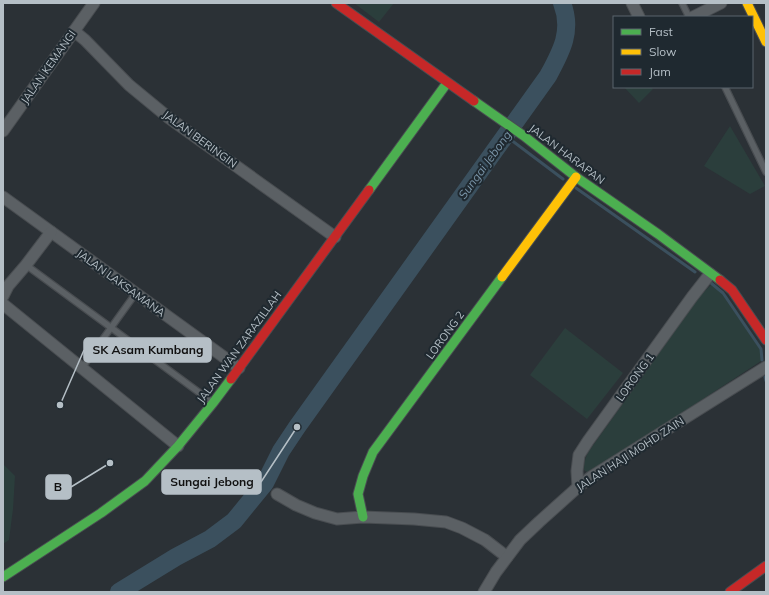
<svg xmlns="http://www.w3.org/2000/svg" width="769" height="595" viewBox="0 0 769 595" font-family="Mulish,sans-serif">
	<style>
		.grass { fill: #2b3e3c }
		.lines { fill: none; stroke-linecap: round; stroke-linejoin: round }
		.stream { stroke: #3b505e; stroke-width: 3 }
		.river { stroke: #3b505e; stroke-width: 18 }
		.lane-casing { stroke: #494d51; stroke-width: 8 }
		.street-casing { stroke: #494d51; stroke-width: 13 }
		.fast-casing { stroke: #494d51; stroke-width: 11 }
		.slow-casing { stroke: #494d51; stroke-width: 11 }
		.jam-casing { stroke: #494d51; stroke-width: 11 }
		.lane { stroke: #5b6064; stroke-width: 5.5 }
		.street { stroke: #5b6064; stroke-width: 11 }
		.fast { stroke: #4caf50; stroke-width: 9 }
		.slow { stroke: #ffc107; stroke-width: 9 }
		.jam { stroke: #c62828; stroke-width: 9 }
		.labels { text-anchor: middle; stroke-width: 4; stroke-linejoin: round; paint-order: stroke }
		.street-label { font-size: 11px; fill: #b5bfc6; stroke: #1f2930 }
		.water-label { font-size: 12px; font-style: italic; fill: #7994a7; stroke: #1f2930 }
		.leader { fill: none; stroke: #b5bfc6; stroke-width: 1.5 }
		.callout-dot { fill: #b5bfc6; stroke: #1f2930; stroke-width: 1.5 }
		.callout { fill: #b5bfc6; stroke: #b5bfc6; stroke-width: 1.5 }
		.callout-label { font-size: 12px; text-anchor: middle; font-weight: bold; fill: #111 }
	</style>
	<rect width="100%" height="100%" fill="#2b3136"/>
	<g class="grass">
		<polygon points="354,3 394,3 379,22"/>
		<polygon points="624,87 650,87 653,89 639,103"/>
		<polygon points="730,126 765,186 750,194 704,166"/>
		<path d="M712 284 722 294 760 349 761 361 592 472H587L584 470C584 462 585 458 589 451L700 296Z"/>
		<polygon points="565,328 623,373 587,419 530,375"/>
		<polygon points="3,464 15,476 13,509 9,540 3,544"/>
	</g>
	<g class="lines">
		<g class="stream">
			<polyline points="506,136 563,179"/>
			<polyline points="576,188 695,272"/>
			<polyline points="711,283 723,293 761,349 762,360"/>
			<polyline points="765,377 766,381"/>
		</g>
		<path class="river" d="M119 592 176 557 210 539 234 521 265 483 281 451 297 427 548 76C561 52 573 31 562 3"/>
		<defs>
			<g id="lane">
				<polyline points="682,3 689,17"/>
				<polyline points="725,87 766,172"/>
				<polyline points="26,265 212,402"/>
				<polyline points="82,368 136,293"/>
			</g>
			<g id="street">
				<polyline points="632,3 639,17"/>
				<polyline points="693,17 721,3"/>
				<polyline points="74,31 85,40 129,85 169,118 335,237"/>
				<polyline points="3,131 94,3"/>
				<polyline points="3,197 239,368"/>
				<polyline points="3,296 8,286 26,265 51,232"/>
				<polyline points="3,304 178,446"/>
				<polyline points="578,487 577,471 579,455 588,441 692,297 710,274"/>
				<polyline points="277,494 296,505 315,513 337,519 363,517 414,519 446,522 462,528 485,540 507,557"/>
				<polyline points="484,592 496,572 520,540 539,522 578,487 591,477 766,367"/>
			</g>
			<g id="fast">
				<polyline points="474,101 524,136 576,177 658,234 720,280"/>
				<polyline points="369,190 447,83"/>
				<polyline points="363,517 358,494 363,476 373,452 502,277"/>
				<polyline points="3,577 101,513 145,481 178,446 213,403 231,379"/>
			</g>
			<g id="slow">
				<polyline points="747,3 766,42"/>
				<polyline points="502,277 576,177"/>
			</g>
			<g id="jam">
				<polyline points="336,3 474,101"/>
				<polyline points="720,280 732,290 766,340"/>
				<polyline points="231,379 369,190"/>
				<polyline points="730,592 766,566"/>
			</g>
		</defs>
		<use href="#lane" class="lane-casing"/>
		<use href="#street" class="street-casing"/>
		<use href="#fast" class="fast-casing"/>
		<use href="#slow" class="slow-casing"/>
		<use href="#jam" class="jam-casing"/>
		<use href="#lane" class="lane"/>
		<use href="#street" class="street"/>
		<use href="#fast" class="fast"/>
		<use href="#slow" class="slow"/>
		<use href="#jam" class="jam"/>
	</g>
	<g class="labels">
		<g class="street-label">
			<text transform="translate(48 67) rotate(-55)" y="4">JALAN KEMANGI</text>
			<text transform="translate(200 139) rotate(36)" y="4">JALAN BERINGIN</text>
			<text transform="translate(567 154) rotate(37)" y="4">JALAN HARAPAN</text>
			<text transform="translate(121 283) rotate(36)" y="4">JALAN LAKSAMANA</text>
			<text transform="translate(445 335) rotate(-54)" y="4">LORONG 2</text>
			<text transform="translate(239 347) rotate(-54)" y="4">JALAN WAN ZARAZILLAH</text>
			<text transform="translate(635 377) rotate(-54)" y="4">LORONG 1</text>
			<text transform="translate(630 454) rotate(-33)" y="4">JALAN HAJI MOHD ZAIN</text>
		</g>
		<g class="water-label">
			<text transform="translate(485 165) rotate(-54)" y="4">Sungai Jebong</text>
		</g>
	</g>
	<path class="leader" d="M60 405L84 350M297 427L261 482M110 463L71 487"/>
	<g class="callout-dot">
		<circle cx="60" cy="405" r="4"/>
		<circle cx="297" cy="427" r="4"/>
		<circle cx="110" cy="463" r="4"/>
	</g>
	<g class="callout">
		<rect x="84" y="338" width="127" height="24" rx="4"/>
		<rect x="162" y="470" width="99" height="24" rx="4"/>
		<rect x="46" y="475" width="25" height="24" rx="4"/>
	</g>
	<g class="callout-label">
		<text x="148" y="354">SK Asam Kumbang</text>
		<text x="212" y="486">Sungai Jebong</text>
		<text x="58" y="491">B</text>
	</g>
	<rect width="769" height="595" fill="none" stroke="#b5bfc6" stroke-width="8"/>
	<rect x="613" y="16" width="140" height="72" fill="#1f2930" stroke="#5b656c"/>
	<rect x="621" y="29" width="20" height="6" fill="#4caf50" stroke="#5b656c"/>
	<text x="649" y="36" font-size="12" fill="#b5bfc6">Fast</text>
	<rect x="621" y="49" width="20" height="6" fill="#ffc107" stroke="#5b656c"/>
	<text x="649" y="56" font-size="12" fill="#b5bfc6">Slow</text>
	<rect x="621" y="69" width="20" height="6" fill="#c62828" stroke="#5b656c"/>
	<text x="649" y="76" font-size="12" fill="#b5bfc6">Jam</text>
</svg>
